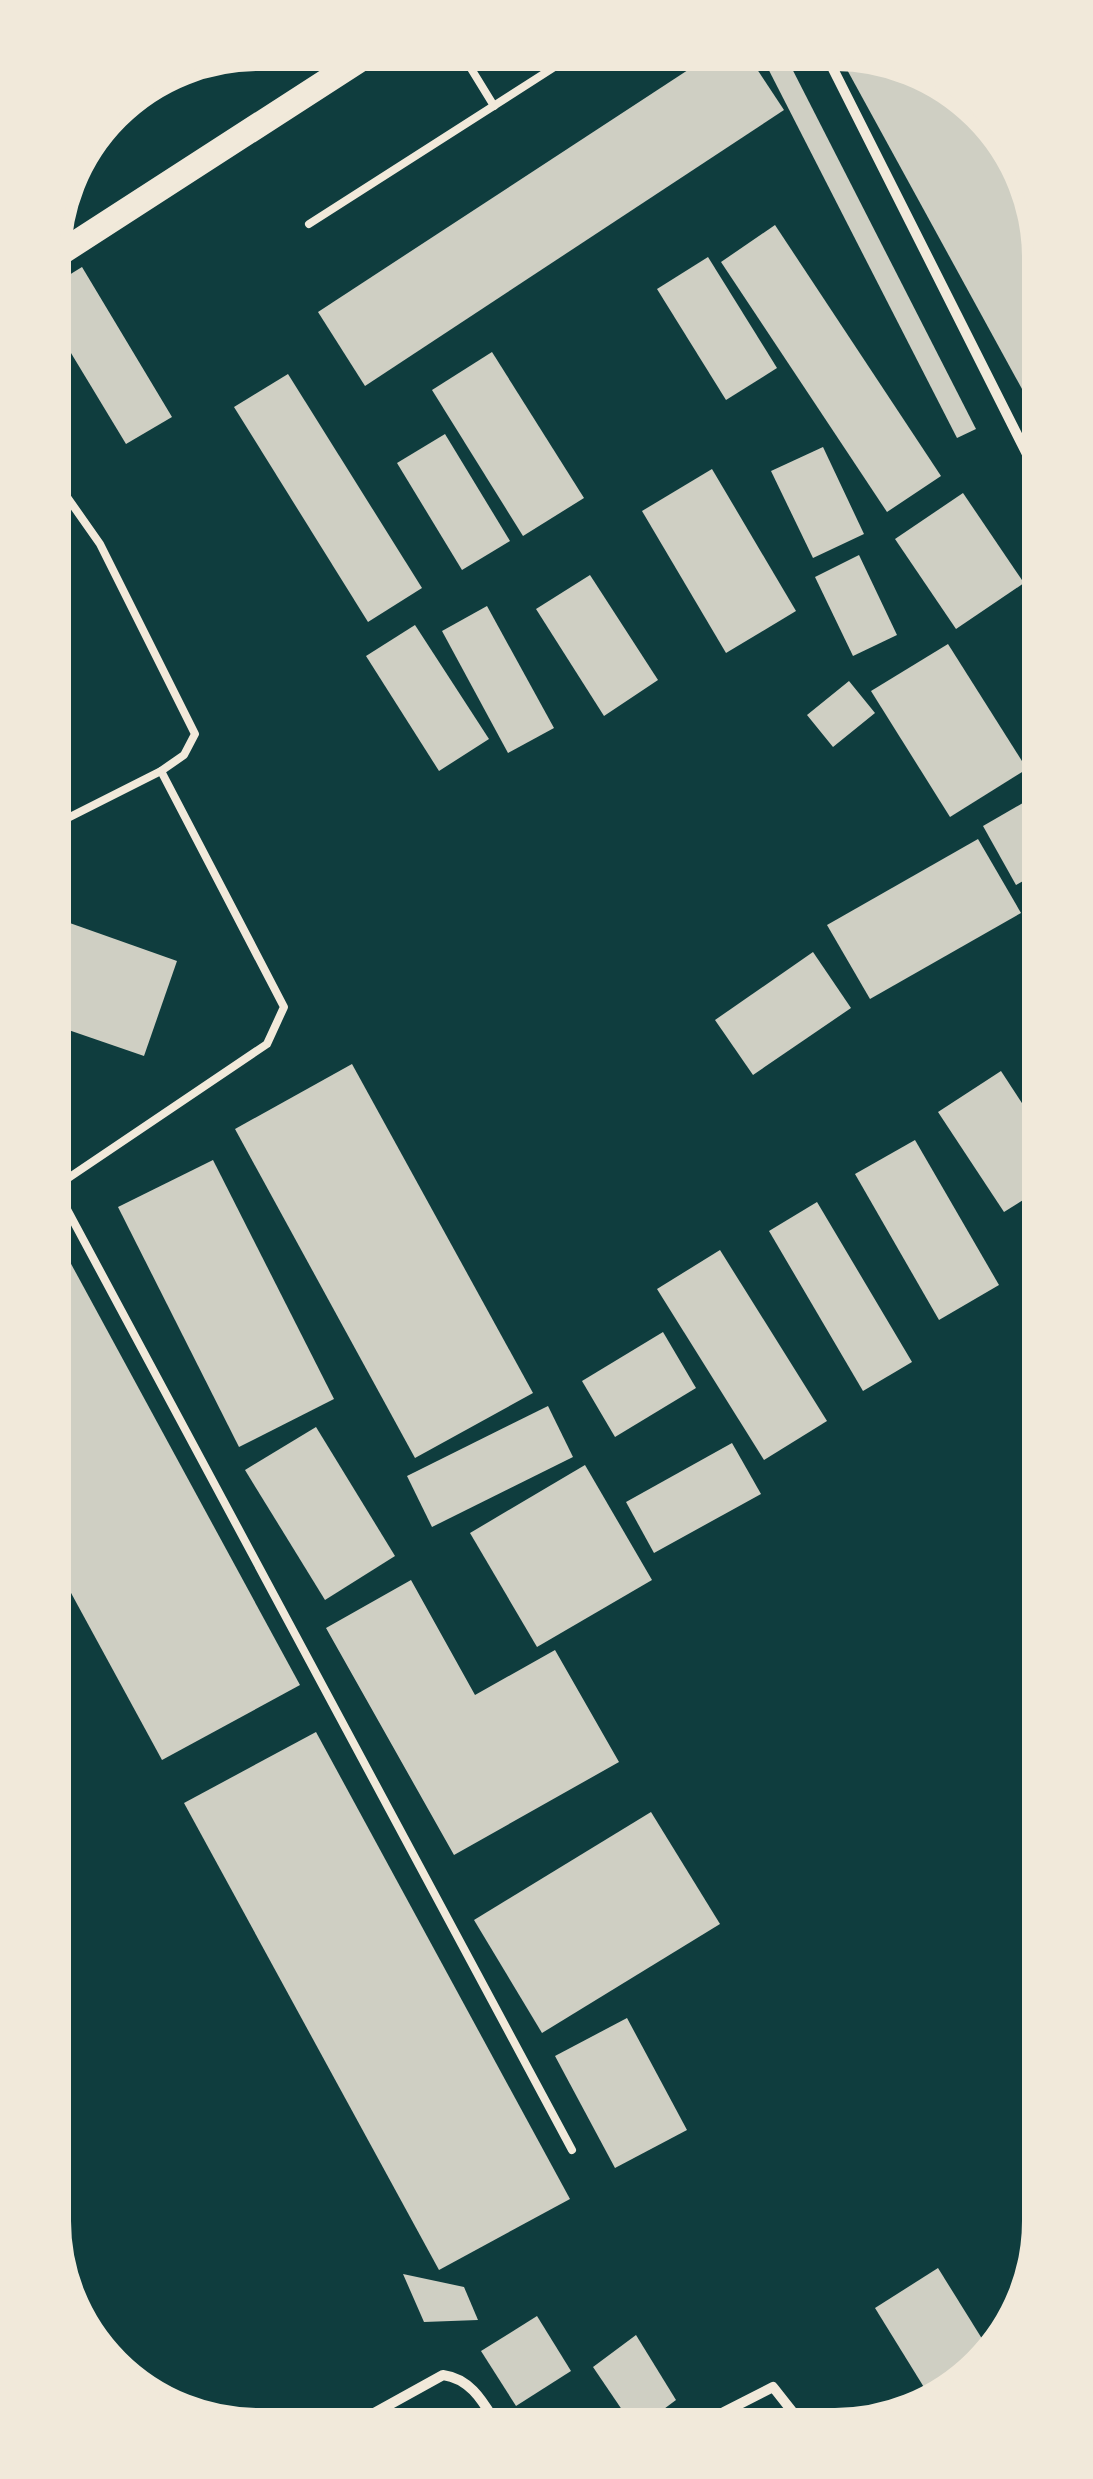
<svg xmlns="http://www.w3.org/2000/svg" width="1093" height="2479" viewBox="0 0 1093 2479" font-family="Karla,sans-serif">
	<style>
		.building { fill: #cfcfc3 }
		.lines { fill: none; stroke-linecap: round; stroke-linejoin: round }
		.service { stroke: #f1e9da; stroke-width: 8 }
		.minor { stroke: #f1e9da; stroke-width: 10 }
		.primary { stroke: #f1e9da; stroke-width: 25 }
		.rim { fill: none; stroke: #f1e9da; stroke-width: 12 }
	</style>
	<rect width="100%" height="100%" fill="#0f3d3e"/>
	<g class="building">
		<polygon points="717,51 745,51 784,110 365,386 318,312"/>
		<polygon points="759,51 783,51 976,429 957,438"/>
		<polygon points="845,51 877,52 984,109 1038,204 1039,420 839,55"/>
		<polygon points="775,225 941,476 887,512 721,262"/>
		<polygon points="708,257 777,368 726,400 657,289"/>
		<polygon points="82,267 172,417 126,444 48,315 48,288"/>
		<polygon points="492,352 584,498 523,536 432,390"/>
		<polygon points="288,374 422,588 368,622 234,407"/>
		<polygon points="445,434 510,541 462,570 397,463"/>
		<polygon points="823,447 864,534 813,558 771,471"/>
		<polygon points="712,469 796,611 726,653 642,511"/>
		<polygon points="963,493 1024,583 956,629 895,539"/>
		<polygon points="859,555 897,635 853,656 815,577"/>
		<polygon points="590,575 658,680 604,716 536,609"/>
		<polygon points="487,606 554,728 508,753 442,631"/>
		<polygon points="415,625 489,739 439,771 366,656"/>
		<polygon points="948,644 1027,769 950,817 871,691"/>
		<polygon points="849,681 875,713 833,747 807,715"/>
		<polygon points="1040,793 1041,871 1016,885 983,826"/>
		<polygon points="978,839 1021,913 870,999 827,925"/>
		<polygon points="50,916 177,961 144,1056 51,1024"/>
		<polygon points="813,952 851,1008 753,1075 715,1020"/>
		<polygon points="1041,1045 1041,1085 1023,1056"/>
		<polygon points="352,1064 533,1393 415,1458 235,1129"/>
		<polygon points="1001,1071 1041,1132 1042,1188 1004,1212 938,1112"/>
		<polygon points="915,1140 999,1285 939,1320 855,1174"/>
		<polygon points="213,1160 334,1399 239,1447 118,1207"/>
		<polygon points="817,1202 912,1362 863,1391 769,1231"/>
		<polygon points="51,1227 300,1685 162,1760 52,1558"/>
		<polygon points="720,1250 827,1421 764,1460 657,1289"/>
		<polygon points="663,1332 696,1388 615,1437 582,1381"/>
		<polygon points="548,1406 573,1457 432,1527 407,1476"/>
		<polygon points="316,1427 395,1556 325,1600 245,1470"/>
		<polygon points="732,1443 761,1494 654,1553 626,1502"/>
		<polygon points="585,1465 652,1580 537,1647 470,1533"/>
		<polygon points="411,1580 475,1695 555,1650 619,1762 454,1855 326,1628"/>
		<polygon points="316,1732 570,2199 439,2270 184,1803"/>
		<polygon points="651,1812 720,1924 542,2033 474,1920"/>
		<polygon points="627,2018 687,2130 615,2168 555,2056"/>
		<polygon points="938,2268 994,2358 930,2397 875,2308"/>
		<polygon points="403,2274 464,2287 478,2320 424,2322"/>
		<polygon points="537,2316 571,2371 516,2406 481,2351"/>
		<polygon points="636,2335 676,2400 641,2426 633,2426 593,2367"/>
	</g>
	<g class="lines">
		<g class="service">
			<polyline points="459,49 494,106"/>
			<polyline points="309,224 581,50"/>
			<polyline points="49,481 67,497 100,544 195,734 184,755 161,771 50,827"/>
			<polyline points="161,771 284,1007 267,1044 55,1187 572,2150"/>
		</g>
		<g class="minor">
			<polyline points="824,51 1039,478"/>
			<polyline points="715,2425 724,2412 773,2387 803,2425"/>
			<path d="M349 2427 443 2375C472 2379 484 2404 498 2426"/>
		</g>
		<polyline class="primary" points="48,261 378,48"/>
	</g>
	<path d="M0 0H1093V2479H0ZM258 65H835A193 193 0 0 1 1028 258V2221A193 193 0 0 1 835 2414H258A193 193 0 0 1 65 2221V258A193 193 0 0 1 258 65Z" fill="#f1e9da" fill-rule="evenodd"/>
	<path class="rim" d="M258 65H835A193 193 0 0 1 1028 258V2221A193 193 0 0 1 835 2414H258A193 193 0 0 1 65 2221V258A193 193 0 0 1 258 65Z"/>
</svg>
